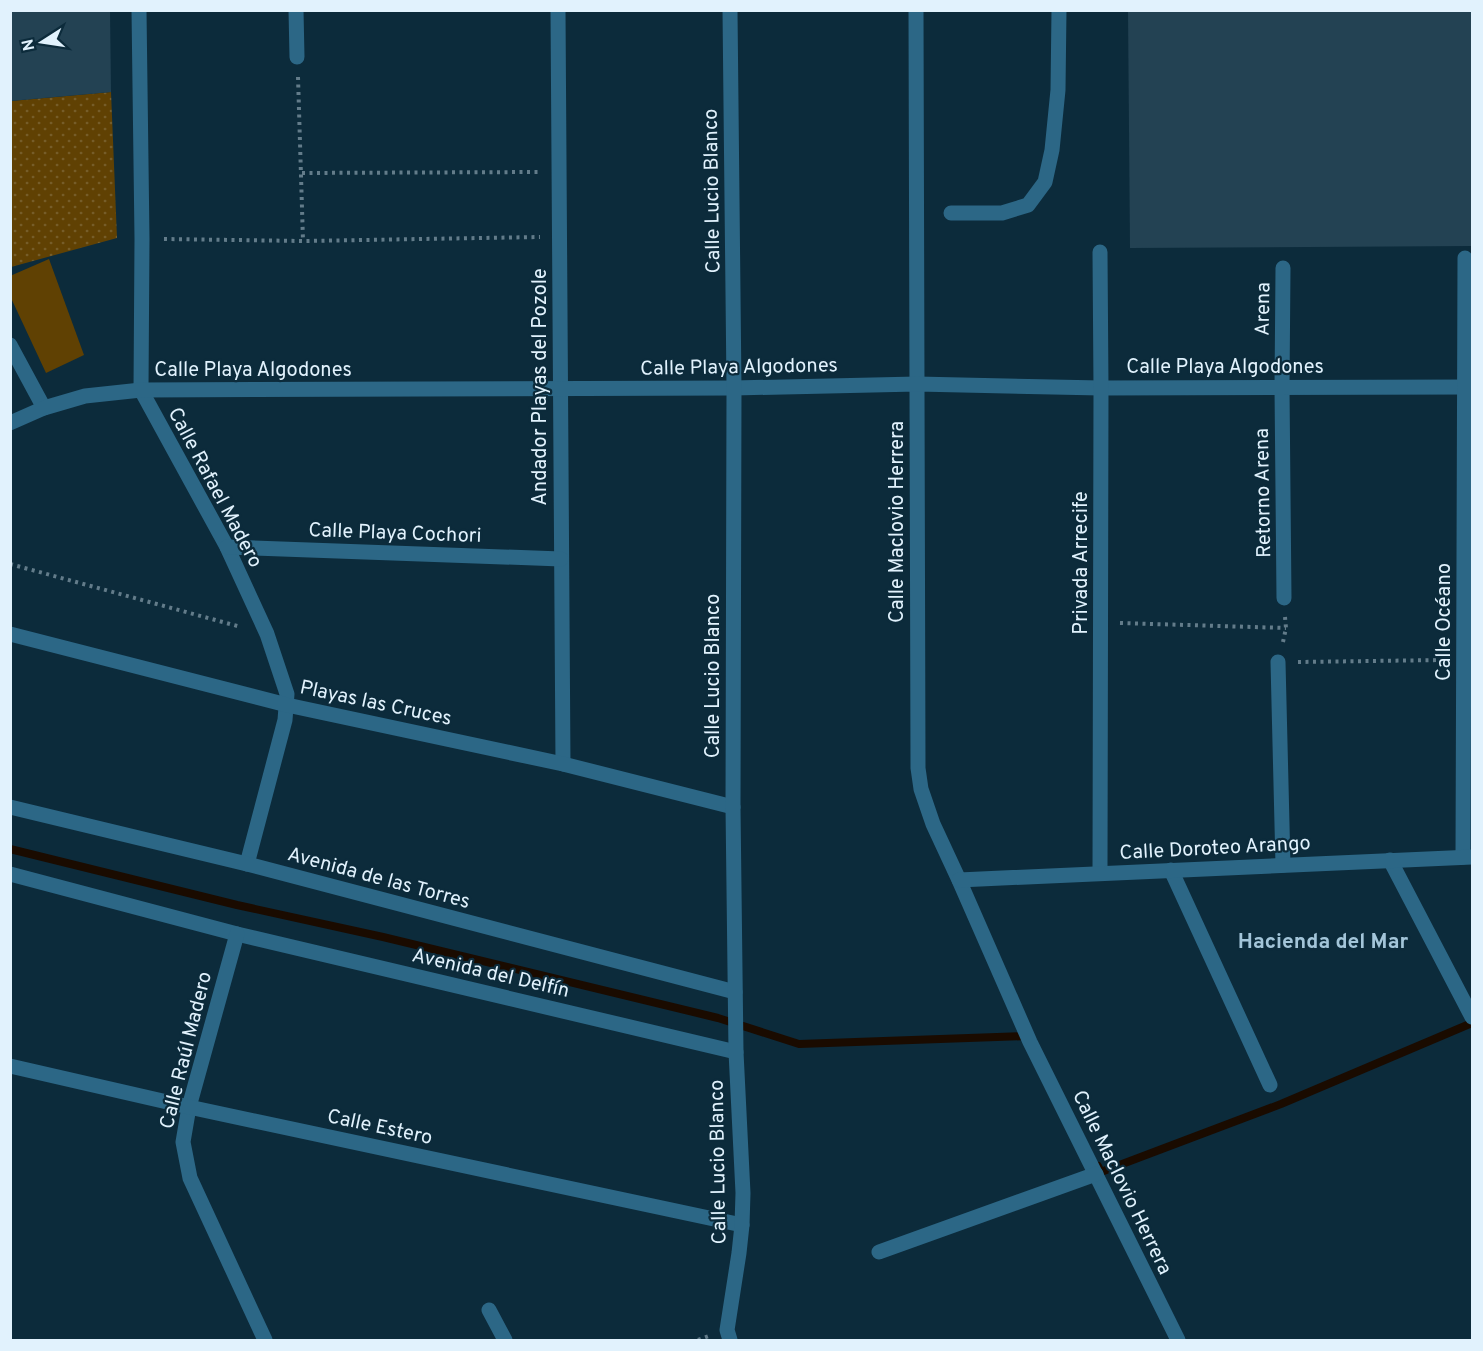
<svg xmlns="http://www.w3.org/2000/svg" width="1483" height="1351" viewBox="0 0 1483 1351" font-family="Overpass,sans-serif">
	<style>
		.park { fill: url(#park-dots) }
		.garden { fill: #604103 }
		.lines { fill: none; stroke-linecap: round; stroke-linejoin: round }
		.stream { stroke: #1a0b00; stroke-width: 8 }
		.building { fill: #234253 }
		.path { stroke: #637c8a; stroke-width: 4; stroke-dasharray: 3 4.5; stroke-linecap: butt }
		.street { stroke: #2c6786; stroke-width: 15 }
		.labels { text-anchor: middle; stroke-width: 4.5; stroke-linejoin: round; paint-order: stroke }
		.street-label { font-size: 20px; fill: #e1f2fd; stroke: #0c2b3b }
		.neighbourhood-label { font-size: 21px; font-weight: bold; fill: #a3c5d9; stroke: #0c2b3b }
	</style>
	<defs>
		<pattern id="park-dots" width="8" height="8" patternUnits="userSpaceOnUse" patternTransform="scale(1.5)"><rect width="8" height="8" fill="#604103"/><path d="M2 2h.1M6 6h.1" fill="none" stroke="#765d29" stroke-width="1.8" stroke-linecap="round"/></pattern>
	</defs>
	<rect width="100%" height="100%" fill="#0c2b3b"/>
	<polygon class="park" points="111,92 117,238 11,267 11,101"/>
	<polygon class="garden" points="49,259 84,355 46,373 11,298 10,276"/>
	<g class="lines">
		<g class="stream">
			<polyline points="10,849 237,905 383,937 718,1018 799,1044 1027,1036 1029,1039"/>
			<polyline points="1098,1166 1101,1172 1281,1104 1472,1023"/>
		</g>
	</g>
	<g class="building">
		<polygon points="10,10 110,10 111,92 10,101"/>
		<polygon points="1128,10 1472,10 1472,246 1130,248"/>
	</g>
	<g class="lines">
		<g class="path">
			<polyline points="298,77 303,241"/>
			<polyline points="302,173 540,172"/>
			<polyline points="164,239 303,241 540,237"/>
			<polyline points="10,564 241,627"/>
			<polyline points="1120,623 1286,628"/>
			<polyline points="1283,642 1286,628 1285,617"/>
			<polyline points="1298,662 1443,660"/>
			<polyline points="698,1340 709,1336"/>
		</g>
		<g class="street">
			<polyline points="139,10 142,239 141,390 227,547 267,634 287,694 285,720 247,864"/>
			<polyline points="296,10 297,57"/>
			<polyline points="558,10 563,764"/>
			<polyline points="916,10 918,768 921,789 933,824 959,880 1030,1042 1178,1340"/>
			<polyline points="951,213 1002,213 1028,205 1045,182 1052,150 1058,90 1059,10"/>
			<polyline points="1283,268 1282,387 1284,598"/>
			<polyline points="10,345 44,408"/>
			<polyline points="10,423 44,408 85,396 141,390 734,388 917,384 1101,388 1472,387"/>
			<polyline points="227,547 561,559"/>
			<polyline points="10,634 287,705 563,764 733,807"/>
			<polyline points="1278,662 1283,865"/>
			<polyline points="10,807 247,864 735,992"/>
			<polyline points="1463,857 1465,258"/>
			<polyline points="1390,860 1472,1017"/>
			<polyline points="1171,870 1270,1085"/>
			<polyline points="1100,873 1101,388 1100,252"/>
			<polyline points="10,874 237,934 736,1052"/>
			<polyline points="959,880 1472,857"/>
			<polyline points="237,934 189,1107 183,1142 190,1178 265,1340"/>
			<polyline points="10,1066 189,1107 742,1225"/>
			<polyline points="879,1252 1096,1174"/>
			<polyline points="489,1310 505,1340"/>
			<polyline points="730,1340 727,1330 739,1253 742,1225 743,1193 736,1052 733,807 734,388 730,10"/>
		</g>
	</g>
	<g class="labels">
		<g class="street-label">
			<text transform="translate(711 191) rotate(-91)" y="7">Calle Lucio Blanco</text>
			<text transform="translate(1262 309) rotate(-89)" y="7">Arena</text>
			<text transform="translate(739 366) rotate(-1)" y="7">Calle Playa Algodones</text>
			<text x="1225" y="373">Calle Playa Algodones</text>
			<text x="253" y="376">Calle Playa Algodones</text>
			<text transform="translate(539 387) rotate(-90)" y="7">Andador Playas del Pozole</text>
			<text transform="translate(216 487) rotate(62)" y="7">Calle Rafael Madero</text>
			<text transform="translate(1262 493) rotate(-91)" y="7">Retorno Arena</text>
			<text transform="translate(896 522) rotate(-90)" y="7">Calle Maclovio Herrera</text>
			<text transform="translate(395 532) rotate(2)" y="7">Calle Playa Cochori</text>
			<text transform="translate(1080 563) rotate(-90)" y="7">Privada Arrecife</text>
			<text transform="translate(1443 622) rotate(-90)" y="7">Calle Océano</text>
			<text transform="translate(712 676) rotate(-90)" y="7">Calle Lucio Blanco</text>
			<text transform="translate(376 702) rotate(12)" y="7">Playas las Cruces</text>
			<text transform="translate(1215 847) rotate(-3)" y="7">Calle Doroteo Arango</text>
			<text transform="translate(379 877) rotate(15)" y="7">Avenida de las Torres</text>
			<text transform="translate(491 972) rotate(13)" y="7">Avenida del Delfín</text>
			<text transform="translate(185 1050) rotate(-76)" y="7">Calle Raúl Madero</text>
			<text transform="translate(380 1126) rotate(12)" y="7">Calle Estero</text>
			<text transform="translate(717 1162) rotate(-91)" y="7">Calle Lucio Blanco</text>
			<text transform="translate(1123 1182) rotate(64)" y="7">Calle Maclovio Herrera</text>
		</g>
		<g class="neighbourhood-label">
			<text x="1323" y="948">Hacienda del Mar</text>
		</g>
	</g>
	<rect width="1483" height="1351" fill="none" stroke="#e1f2fd" stroke-width="24"/>
	<g transform="translate(42 42) rotate(258)" stroke="#0c2b3b" stroke-width="4.5" paint-order="stroke">
	<path d="M0-4.5L10 22L0 15L-10 22Z" fill="#e1f2fd"/>
	<text y="-9" font-size="16" font-weight="bold" text-anchor="middle" fill="#e1f2fd">N</text>
	</g>
</svg>
